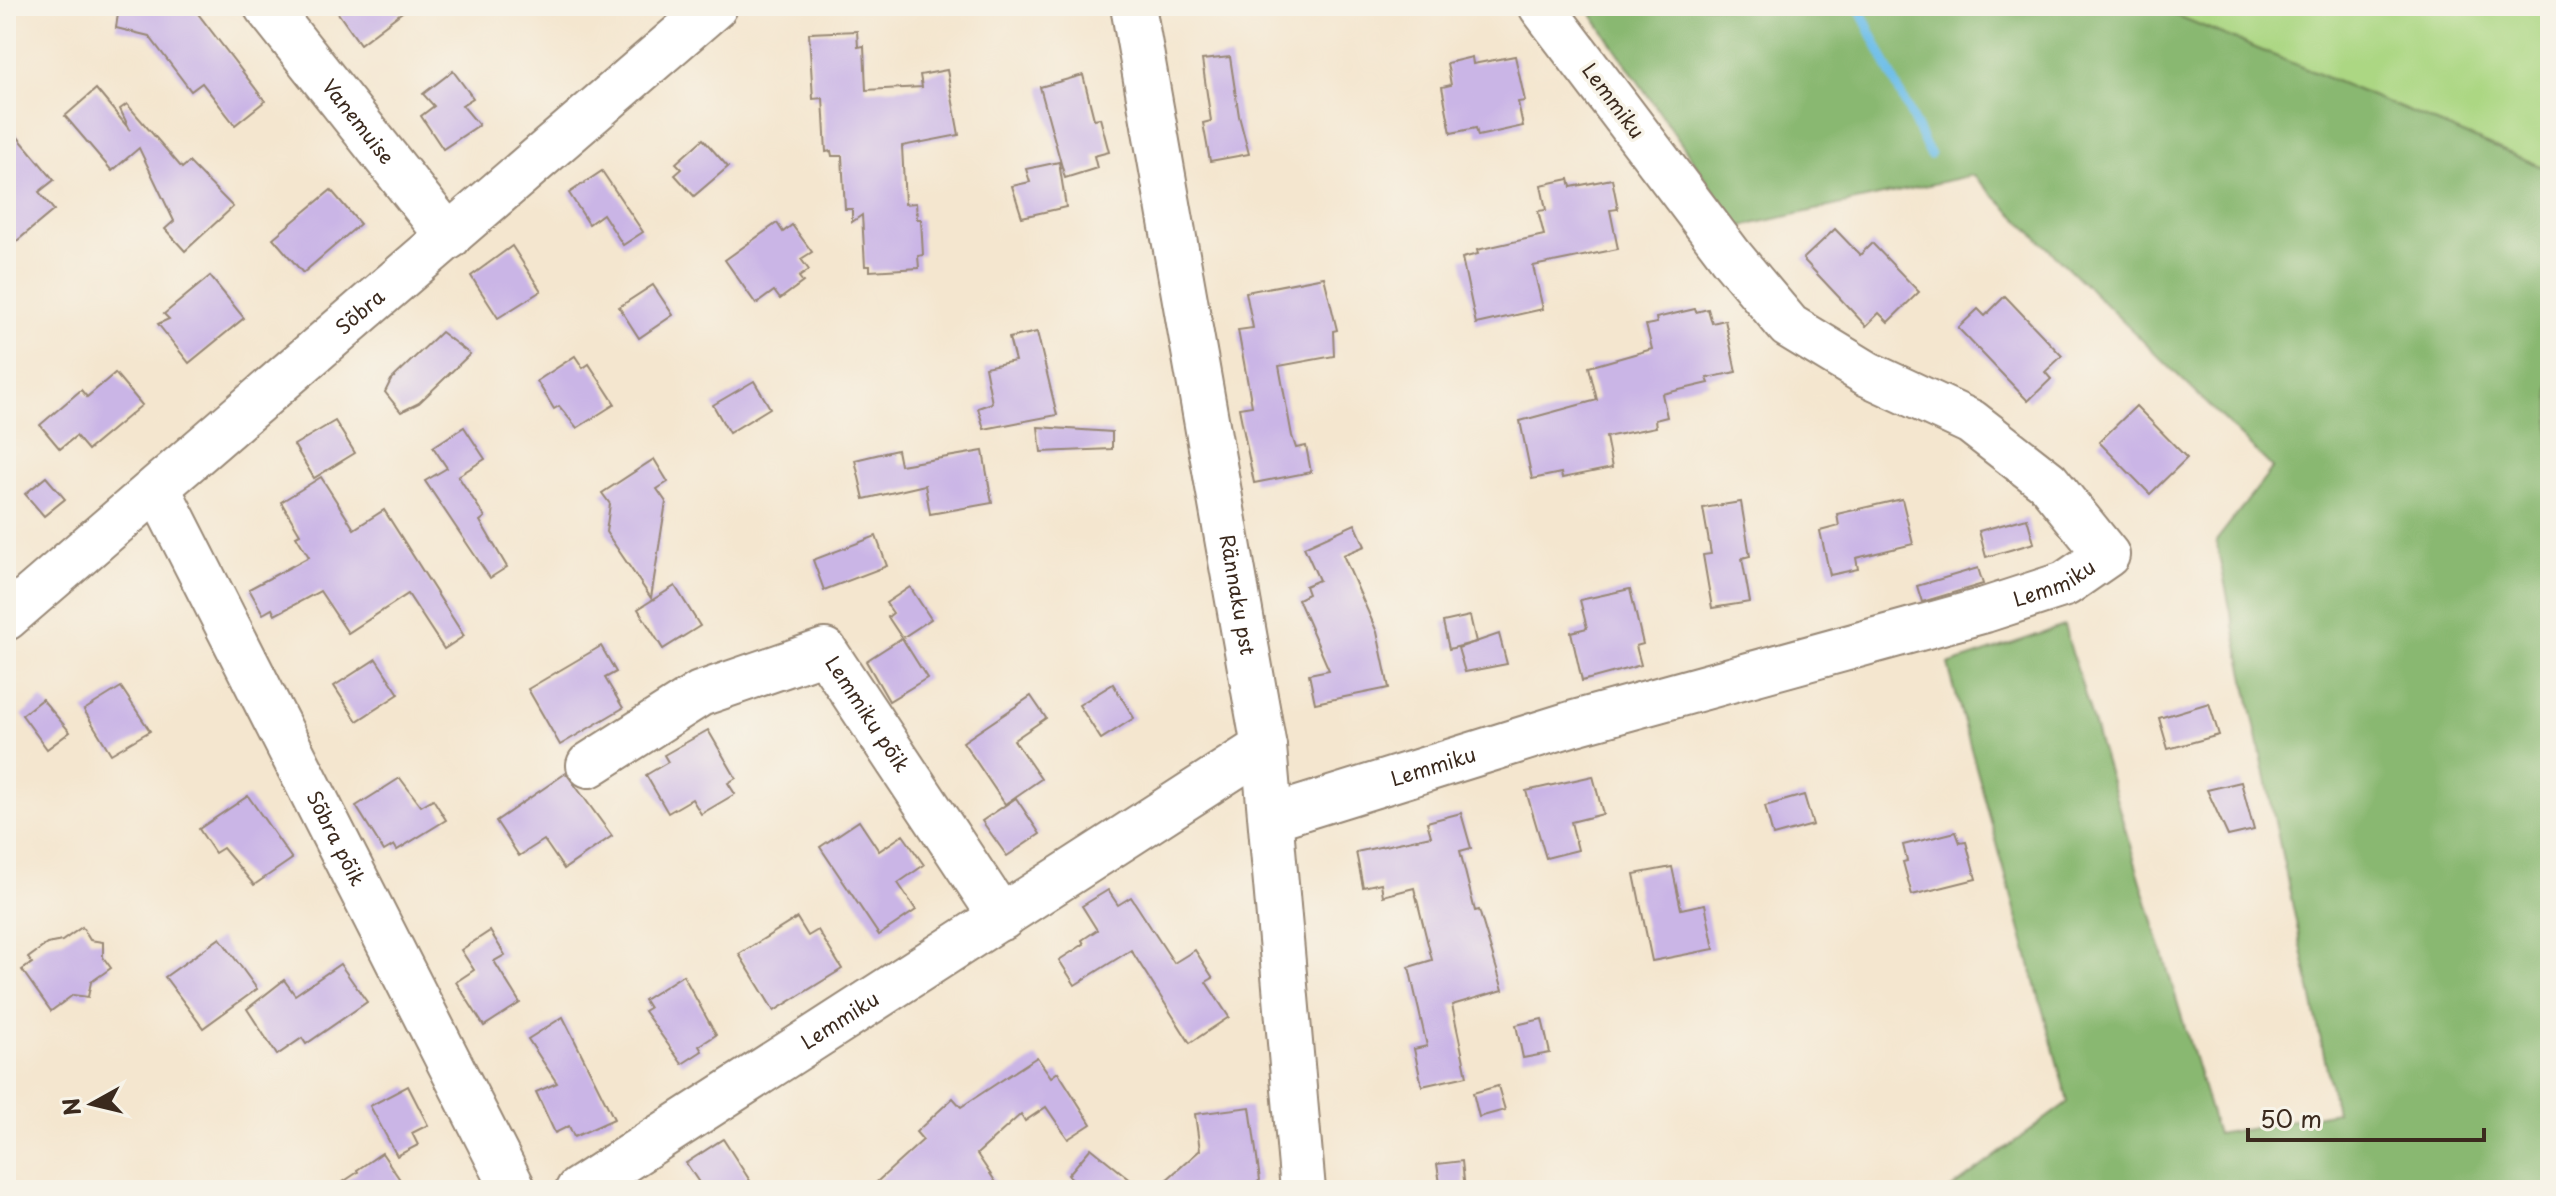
<svg xmlns="http://www.w3.org/2000/svg" width="2556" height="1196" viewBox="0 0 2556 1196" font-family="'Playpen Sans',sans-serif">
	<style>
		.green { fill: #acd783; stroke: #748050; stroke-width: 2 }
		.forest { fill: #89b871; stroke: #627148; stroke-width: 2 }
		.lines { fill: none; stroke-linecap: round; stroke-linejoin: round }
		.stream { stroke: #6dbee9; stroke-width: 9 }
		.building { fill: #cab5e6 }
		.minor-casing { stroke: #988876; stroke-width: 48 }
		.minor { stroke: #fff; stroke-width: 44 }
		.labels { text-anchor: middle; stroke-width: 7; stroke-linejoin: round; paint-order: stroke }
		.street-label { font-size: 20px; fill: #3b2a1e; stroke: #f7f3e8 }
	</style>
	<rect width="100%" height="100%" fill="#f7f3e8"/>
	<filter id="ink" filterUnits="userSpaceOnUse"><feTurbulence type="fractalNoise" baseFrequency=".0125" numOctaves="2"/><feDisplacementMap in="SourceGraphic" scale="16" xChannelSelector="R" yChannelSelector="G"/><feConvolveMatrix kernelMatrix="1 2 1 2 8 2 1 2 1" color-interpolation-filters="sRGB"/></filter>
	<filter id="wash" filterUnits="userSpaceOnUse"><feTurbulence type="fractalNoise" baseFrequency=".006" numOctaves="4" result="noise"/><feDisplacementMap in="SourceGraphic" scale="32" xChannelSelector="R" yChannelSelector="G"/><feGaussianBlur stdDeviation="1.8" result="paint"/><feColorMatrix in="noise" values="0 0 0 0 0 0 0 0 0 0 0 0 0 0 0 0 0 1.4 0 .05"/><feComposite in="paint" operator="in"/></filter>
	<g filter="url(#wash)">
		<rect width="100%" height="100%" fill="#f4e6cf"/>
		<polygon class="green" points="2154,6 2550,6 2550,170"/>
		<polygon class="forest" points="1586,6 2154,6 2550,170 2550,1190 1950,1190 2068,1102 1948,665 2064,626 2217,1134 2336,1112 2216,541 2273,468 1973,175 1739,227"/>
		<g class="lines">
			<polyline class="stream" points="1858,6 1930,155"/>
		</g>
		<g id="blocks">
			<g class="building">
				<polygon points="119,6 192,6 265,101 235,125 202,83 191,91 149,36 116,28"/>
				<polygon points="333,6 410,6 360,44"/>
				<polygon points="857,31 858,47 864,46 866,90 922,87 920,75 947,70 959,135 902,146 905,204 916,203 917,219 921,219 923,255 918,256 919,268 870,271 870,266 865,266 862,215 852,222 852,209 845,209 842,156 832,156 831,151 826,152 823,98 813,99 809,33"/>
				<polygon points="1515,56 1525,101 1518,102 1523,126 1478,136 1476,128 1451,133 1442,87 1451,85 1447,63 1472,57 1473,64"/>
				<polygon points="1230,57 1239,116 1249,154 1210,161 1203,123 1211,121 1202,60"/>
				<polygon points="453,71 473,98 462,105 479,125 443,149 421,116 434,106 423,94"/>
				<polygon points="1083,75 1094,119 1100,118 1109,152 1094,156 1097,168 1065,178 1040,87"/>
				<polygon points="96,89 130,130 120,109 127,104 182,168 189,162 233,207 185,251 165,229 174,221 139,148 112,171 65,116"/>
				<polygon points="6,123 54,180 39,192 54,210 6,250"/>
				<polygon points="703,139 728,167 694,196 675,175 682,169 676,163"/>
				<polygon points="1059,162 1066,207 1022,217 1012,186 1030,182 1026,169"/>
				<polygon points="602,171 643,232 623,245 603,214 589,224 569,193"/>
				<polygon points="1569,179 1571,187 1612,179 1618,209 1610,210 1618,249 1533,266 1543,309 1476,324 1462,258 1478,254 1477,250 1544,235 1538,211 1546,210 1541,185"/>
				<polygon points="331,190 360,224 303,273 273,238"/>
				<polygon points="777,223 783,232 792,225 812,252 801,259 809,270 799,277 803,282 780,299 774,291 756,304 725,260"/>
				<polygon points="1835,229 1860,255 1872,243 1919,292 1888,322 1879,313 1866,326 1803,259"/>
				<polygon points="512,246 541,291 498,318 471,276"/>
				<polygon points="210,276 244,318 189,363 158,324 169,319 164,314"/>
				<polygon points="1324,277 1337,330 1333,331 1334,356 1279,366 1292,436 1296,448 1306,446 1311,472 1254,483 1239,408 1252,406 1238,330 1253,328 1246,292"/>
				<polygon points="653,285 673,315 639,338 619,307"/>
				<polygon points="2005,296 2062,356 2045,372 2051,379 2028,401 1958,328 1978,309 1985,316"/>
				<polygon points="1695,309 1696,312 1708,309 1712,323 1725,320 1736,372 1707,378 1709,383 1662,394 1667,417 1655,420 1656,427 1606,437 1612,468 1562,478 1561,473 1532,479 1520,421 1597,400 1589,367 1652,349 1646,325 1657,323 1656,318"/>
				<polygon points="441,332 470,354 419,403 401,412 385,392 391,380"/>
				<polygon points="1037,332 1057,415 984,429 978,408 992,403 985,367 1015,361 1009,338"/>
				<polygon points="575,356 583,368 589,364 615,404 577,428 559,406 554,409 537,381"/>
				<polygon points="115,373 142,405 88,450 76,436 60,449 40,425 81,390 87,397"/>
				<polygon points="754,381 770,408 729,433 713,405"/>
				<polygon points="2136,406 2187,458 2150,494 2099,442"/>
				<polygon points="335,421 355,453 314,478 294,445"/>
				<polygon points="464,427 485,459 458,476 485,517 480,521 507,567 490,578 425,481 447,468 433,447"/>
				<polygon points="1038,427 1112,432 1112,449 1041,452"/>
				<polygon points="897,450 900,465 983,451 992,503 930,514 925,485 864,499 855,460"/>
				<polygon points="654,459 668,482 657,489 666,502 651,598 606,532 610,504 602,493"/>
				<polygon points="46,477 65,499 44,516 25,494"/>
				<polygon points="321,477 354,529 384,510 464,636 444,649 408,594 348,633 320,591 275,615 272,609 263,614 249,589 309,557 296,536 300,534 281,502"/>
				<polygon points="1902,499 1913,544 1856,558 1858,569 1830,575 1820,531 1839,526 1837,514"/>
				<polygon points="1741,502 1750,556 1742,558 1750,602 1712,608 1703,555 1711,554 1703,508"/>
				<polygon points="2027,518 2034,543 1986,557 1979,531"/>
				<polygon points="1355,524 1365,546 1343,555 1377,632 1389,688 1315,703 1309,674 1329,670 1298,599 1308,594 1305,586 1319,580 1304,547"/>
				<polygon points="876,536 887,566 824,590 813,560"/>
				<polygon points="1978,568 1983,584 1922,602 1917,586"/>
				<polygon points="675,586 700,626 663,649 638,609"/>
				<polygon points="910,587 931,619 902,638 888,617 893,613 886,603"/>
				<polygon points="1630,589 1643,644 1636,646 1641,665 1582,681 1571,632 1587,628 1580,600"/>
				<polygon points="1470,616 1476,642 1449,649 1443,622"/>
				<polygon points="1499,634 1507,664 1465,672 1458,648"/>
				<polygon points="902,638 927,678 889,701 866,661"/>
				<polygon points="601,646 616,672 605,678 623,708 560,745 528,689"/>
				<polygon points="376,659 399,694 357,721 334,686"/>
				<polygon points="1113,684 1134,718 1101,739 1079,705"/>
				<polygon points="121,687 150,731 111,754 84,710"/>
				<polygon points="1031,696 1046,718 1014,740 1041,779 1005,804 963,742"/>
				<polygon points="42,699 70,732 47,749 22,715"/>
				<polygon points="2209,703 2219,735 2168,749 2159,718"/>
				<polygon points="708,730 736,778 728,783 735,794 701,814 692,799 668,813 646,775 668,762 664,755"/>
				<polygon points="566,773 612,836 564,869 544,840 519,856 496,821"/>
				<polygon points="1593,776 1603,814 1571,822 1578,850 1546,858 1526,791"/>
				<polygon points="400,778 421,806 433,799 446,820 397,850 394,845 384,851 356,806"/>
				<polygon points="2241,782 2254,830 2228,836 2207,790"/>
				<polygon points="1804,795 1813,825 1773,836 1765,806"/>
				<polygon points="248,796 292,859 254,885 223,848 215,853 199,829"/>
				<polygon points="1016,798 1040,834 1007,856 982,821"/>
				<polygon points="1461,813 1471,848 1460,851 1475,911 1479,910 1503,990 1452,1005 1467,1076 1422,1086 1414,1049 1427,1046 1409,967 1432,960 1414,888 1383,896 1381,883 1363,887 1356,852 1431,836 1427,822"/>
				<polygon points="859,821 879,851 903,835 924,865 898,883 916,910 879,935 820,847"/>
				<polygon points="1956,832 1960,843 1966,842 1976,879 1912,895 1903,862 1907,861 1903,845"/>
				<polygon points="1672,867 1681,909 1705,904 1714,949 1652,961 1634,874"/>
				<polygon points="1108,890 1118,905 1131,897 1174,963 1195,950 1213,978 1206,982 1229,1017 1190,1043 1131,950 1075,985 1059,960 1084,944 1082,940 1097,930 1082,906"/>
				<polygon points="797,918 808,936 818,930 842,969 774,1011 739,954"/>
				<polygon points="82,927 90,940 103,942 103,957 111,968 91,982 88,997 73,995 51,1011 22,970 32,963 28,958 47,944 62,941"/>
				<polygon points="490,931 505,955 494,961 520,1003 484,1026 456,982 474,970 461,950"/>
				<polygon points="220,938 257,989 203,1028 165,977"/>
				<polygon points="340,964 367,1002 306,1044 302,1038 277,1055 247,1009 284,980 295,995"/>
				<polygon points="683,975 716,1035 699,1046 702,1051 682,1064 644,1011 649,1008 644,1000"/>
				<polygon points="563,1017 614,1119 574,1137 569,1126 555,1133 536,1092 557,1083 528,1039"/>
				<polygon points="1542,1019 1550,1053 1523,1058 1516,1025"/>
				<polygon points="1037,1057 1051,1077 1058,1072 1091,1124 1068,1139 1046,1107 1025,1121 1021,1114 977,1154 1001,1190 868,1190 923,1140 916,1132 953,1098 961,1107"/>
				<polygon points="408,1086 428,1125 412,1133 418,1145 397,1156 370,1106"/>
				<polygon points="1498,1086 1505,1110 1479,1117 1473,1093"/>
				<polygon points="1250,1107 1260,1180 1248,1190 1155,1190 1200,1150 1195,1114"/>
				<polygon points="723,1139 756,1190 704,1190 686,1163"/>
				<polygon points="1091,1148 1143,1190 1086,1190 1068,1175"/>
				<polygon points="382,1153 407,1190 331,1190 358,1172 357,1170"/>
				<polygon points="1462,1161 1465,1190 1441,1190 1437,1164"/>
			</g>
		</g>
	</g>
	<g filter="url(#ink)">
		<use href="#blocks" fill-opacity="0" stroke="#988876" stroke-width="2"/>
		<g class="lines">
			<defs>
				<g id="minor">
					<path id="s1" d="M266 6 449 237"/>
					<path id="s2" d="M1133 6 1264 747 1303 1190"/>
					<path id="s3" d="M158 489 514 1190"/>
					<path id="s4" d="M6 618 715 6"/>
					<path id="s5" d="M589 765 700 694 825 651 1002 918"/>
					<path id="s6" d="M1273 817 1571 724 1985 610 2065 584 2107 555 2048 482 1971 422 1868 374 1789 326 1732 258 1541 6"/>
					<path id="s7" d="M578 1190 1264 747"/>
				</g>
			</defs>
			<use href="#minor" class="minor-casing"/>
			<use href="#minor" class="minor"/>
		</g>
	</g>
	<g class="labels">
		<g class="street-label">
			<text transform="translate(1613 101) rotate(53)" y="7">Lemmiku</text>
			<text dy="7" stroke="none"><textPath href="#s1" startOffset="148">Vanemuise</textPath></text>
			<text dy="7" stroke="none"><textPath href="#s4" startOffset="468">Sõbra</textPath></text>
			<text dy="7" stroke="none"><textPath href="#s6" startOffset="816">Lemmiku</textPath></text>
			<text dy="7" stroke="none"><textPath href="#s2" startOffset="598">Rännaku pst</textPath></text>
			<text dy="7" stroke="none"><textPath href="#s5" startOffset="340">Lemmiku põik</textPath></text>
			<text dy="7" stroke="none"><textPath href="#s6" startOffset="168">Lemmiku</textPath></text>
			<text dy="7" stroke="none"><textPath href="#s3" startOffset="392">Sõbra põik</textPath></text>
			<text dy="7" stroke="none"><textPath href="#s7" startOffset="312">Lemmiku</textPath></text>
		</g>
	</g>
	<rect width="2556" height="1196" fill="none" stroke="#f7f3e8" stroke-width="32"/>
	<g transform="translate(92 1104) rotate(262)" stroke="#f7f3e8" stroke-width="6" paint-order="stroke">
	<path d="M0-6L14 30L0 20L-14 30Z" fill="#3b2a1e"/>
	<text y="-12" font-size="22" font-weight="bold" text-anchor="middle" fill="#3b2a1e">N</text>
	</g>
	<path d="M2248 1128v12h236v-12" fill="none" stroke="#3b2a1e" stroke-width="4"/>
	<text x="2260" y="1128" font-size="24" fill="#3b2a1e" stroke="#f7f3e8" stroke-width="6" paint-order="stroke">50 m</text>
</svg>
